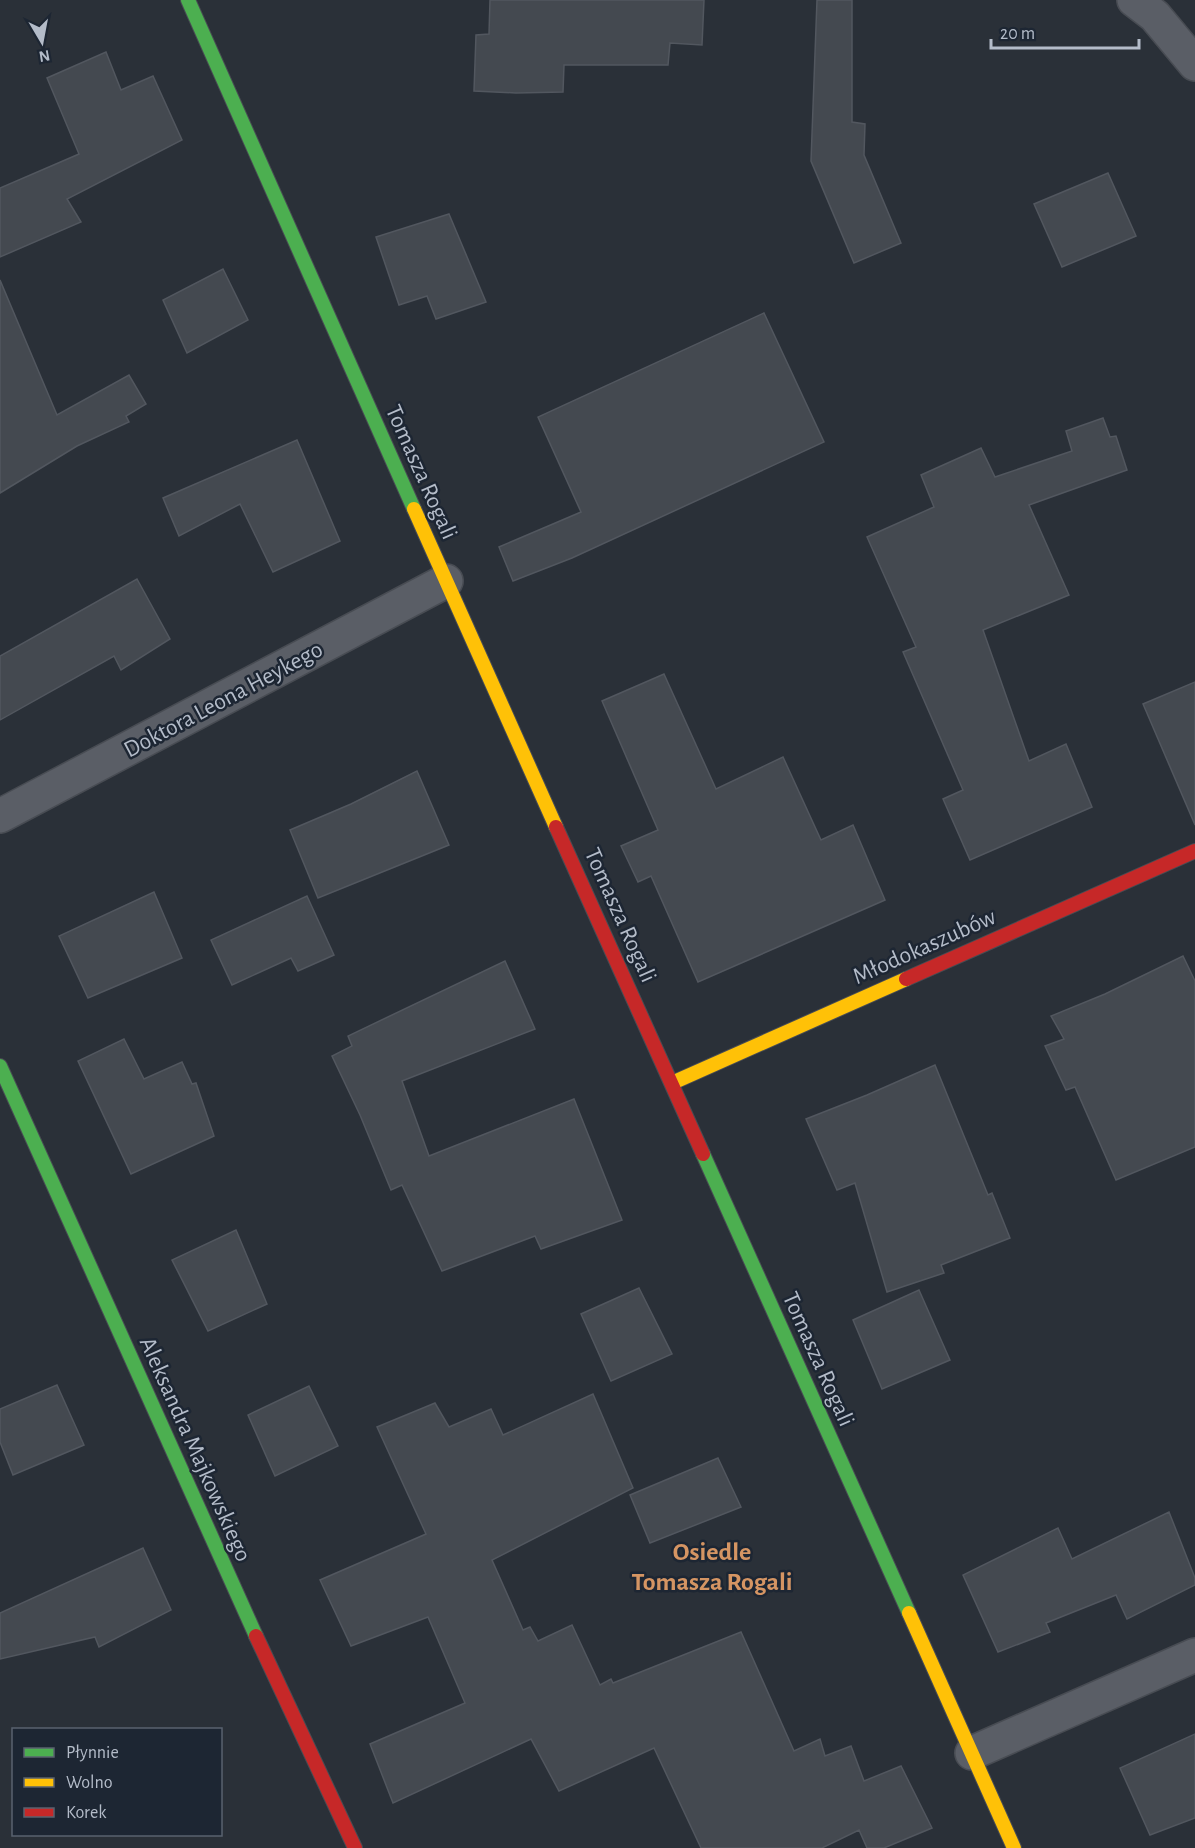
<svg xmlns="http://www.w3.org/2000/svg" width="1195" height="1848" viewBox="0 0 1195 1848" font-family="'Alegreya Sans',sans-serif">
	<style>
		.building { fill: #444950; stroke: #52575f; stroke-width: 1.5 }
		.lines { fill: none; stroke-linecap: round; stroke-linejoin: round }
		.street-casing { stroke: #484c53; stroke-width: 36 }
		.fast-casing { stroke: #484c53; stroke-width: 16 }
		.slow-casing { stroke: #484c53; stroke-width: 16 }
		.jam-casing { stroke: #484c53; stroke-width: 16 }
		.street { stroke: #5a5e66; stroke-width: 33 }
		.fast { stroke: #4caf50; stroke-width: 14 }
		.slow { stroke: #ffc107; stroke-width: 14 }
		.jam { stroke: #c62828; stroke-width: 14 }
		.labels { text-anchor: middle; stroke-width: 5; stroke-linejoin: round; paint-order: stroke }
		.street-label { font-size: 24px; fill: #b4bcc9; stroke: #1d2633 }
		.neighbourhood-label { font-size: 26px; font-weight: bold; fill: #d59563; stroke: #1d2633 }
	</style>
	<rect width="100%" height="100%" fill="#2a3038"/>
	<g class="building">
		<polygon points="490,0 704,0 702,45 670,43 668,65 564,65 563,92 516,93 474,91 476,35 489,34"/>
		<polygon points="817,0 852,0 852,122 865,124 864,155 901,243 854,263 811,161"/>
		<polygon points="106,52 121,90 153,76 182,140 67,199 81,222 0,257 0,188 79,154 47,78"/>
		<polygon points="1108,173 1136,236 1062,267 1034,204"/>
		<polygon points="449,214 486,302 436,319 427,296 399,305 376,237"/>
		<polygon points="223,269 248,320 187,353 163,300"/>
		<polygon points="0,280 57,415 129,375 146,404 126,416 129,422 77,446 0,493"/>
		<polygon points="764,313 824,442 572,558 513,581 499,547 581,512 538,417"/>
		<polygon points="1103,418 1110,437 1116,436 1127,470 1029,505 1069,595 983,630 1029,761 1066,744 1092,807 970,860 943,799 963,790 903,652 916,647 867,537 934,507 921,475 981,448 995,477 1072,451 1066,431"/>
		<polygon points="297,440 340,541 273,572 240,504 179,536 163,498"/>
		<polygon points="137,579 170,639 121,670 114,656 0,720 0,656"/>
		<polygon points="664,674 716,789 783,757 821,840 853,825 885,900 698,982 651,876 638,882 621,846 658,830 602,701"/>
		<polygon points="1195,682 1195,825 1143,704"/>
		<polygon points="417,771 449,845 318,898 290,830 351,804"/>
		<polygon points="154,892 182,958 88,998 59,936"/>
		<polygon points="307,896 334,955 298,971 291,958 232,985 211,940"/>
		<polygon points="1183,956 1195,981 1195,1147 1116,1180 1075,1087 1066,1090 1045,1046 1064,1039 1051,1016 1105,994"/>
		<polygon points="505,961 535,1029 402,1081 429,1156 574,1099 622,1220 541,1249 535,1236 442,1271 402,1185 391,1190 360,1115 332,1056 352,1046 348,1036"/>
		<polygon points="124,1039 144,1079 182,1062 192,1084 196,1083 214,1136 131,1174 78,1061"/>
		<polygon points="935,1065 988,1195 992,1193 1010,1238 941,1265 944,1273 887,1292 855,1183 837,1190 806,1119 867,1095"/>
		<polygon points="236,1230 267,1304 208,1331 172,1260"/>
		<polygon points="639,1288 672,1354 611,1381 581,1314"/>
		<polygon points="919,1290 950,1360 882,1389 853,1320"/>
		<polygon points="57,1385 84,1445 13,1475 0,1442 0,1409"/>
		<polygon points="309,1386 338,1446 275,1476 248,1415"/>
		<polygon points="593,1394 633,1488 492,1560 523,1630 530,1627 538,1641 572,1625 600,1685 611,1679 613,1683 741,1632 794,1751 820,1739 825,1756 851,1746 864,1781 901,1766 932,1828 884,1848 867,1848 859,1830 822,1848 701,1848 654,1748 559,1791 531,1739 393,1803 370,1744 465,1703 428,1617 351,1646 320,1580 426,1534 377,1427 435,1403 449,1427 491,1409 503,1435"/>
		<polygon points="718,1458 741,1507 650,1543 630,1495"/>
		<polygon points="1169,1512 1195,1578 1195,1585 1127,1619 1116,1595 1046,1623 1050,1632 998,1652 963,1575 1058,1528 1072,1559"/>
		<polygon points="143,1548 171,1610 99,1647 95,1637 0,1659 0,1613"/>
		<polygon points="1195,1734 1195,1818 1150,1835 1120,1768"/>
	</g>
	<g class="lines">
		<defs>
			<g id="street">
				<polyline points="1134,0 1155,16 1195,64"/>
				<polyline points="0,816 446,581"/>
				<polyline points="972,1753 1195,1655"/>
			</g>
			<g id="fast">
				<polyline points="188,0 414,509"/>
				<polyline points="0,1066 256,1636"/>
				<polyline points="703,1154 909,1613"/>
			</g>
			<g id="slow">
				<polyline points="414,509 556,827"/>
				<polyline points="672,1083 906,979"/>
				<polyline points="909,1613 1014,1848"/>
			</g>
			<g id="jam">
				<polyline points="556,827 703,1154"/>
				<polyline points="906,979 1195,851"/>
				<polyline points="256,1636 355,1848"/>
			</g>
		</defs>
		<use href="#street" class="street-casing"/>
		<use href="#fast" class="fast-casing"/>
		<use href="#slow" class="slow-casing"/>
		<use href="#jam" class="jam-casing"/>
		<use href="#street" class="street"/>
		<use href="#fast" class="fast"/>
		<use href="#slow" class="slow"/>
		<use href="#jam" class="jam"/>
	</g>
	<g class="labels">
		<g class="street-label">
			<text transform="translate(422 472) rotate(66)" y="8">Tomasza Rogali</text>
			<text transform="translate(223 699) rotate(-28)" y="8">Doktora Leona Heykego</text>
			<text transform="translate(621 915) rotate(66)" y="8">Tomasza Rogali</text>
			<text transform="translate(924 946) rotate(-24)" y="8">Młodokaszubów</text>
			<text transform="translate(819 1359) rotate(66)" y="8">Tomasza Rogali</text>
			<text transform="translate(196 1449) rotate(66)" y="8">Aleksandra Majkowskiego</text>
		</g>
		<g class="neighbourhood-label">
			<text x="712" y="1560">Osiedle<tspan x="712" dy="30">Tomasza Rogali</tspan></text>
		</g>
	</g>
	<rect x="12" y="1728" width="210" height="108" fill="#1d2633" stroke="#59626f" stroke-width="1.5"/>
	<rect x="24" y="1748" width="30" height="9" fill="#4caf50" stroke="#59626f" stroke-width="1.5"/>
	<text x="66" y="1758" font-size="18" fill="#b4bcc9">Płynnie</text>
	<rect x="24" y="1778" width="30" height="9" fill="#ffc107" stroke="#59626f" stroke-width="1.5"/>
	<text x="66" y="1788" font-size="18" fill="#b4bcc9">Wolno</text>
	<rect x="24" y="1808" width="30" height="9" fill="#c62828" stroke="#59626f" stroke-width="1.5"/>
	<text x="66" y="1818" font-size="18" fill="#b4bcc9">Korek</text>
	<g transform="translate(42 42) rotate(170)" stroke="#1d2633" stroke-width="4.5" paint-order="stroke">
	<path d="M0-4.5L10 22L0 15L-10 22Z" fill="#b4bcc9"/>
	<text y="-9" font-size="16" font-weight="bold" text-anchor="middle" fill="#b4bcc9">N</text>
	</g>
	<path d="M991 39v9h148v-9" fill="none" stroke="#b4bcc9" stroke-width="3"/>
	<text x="1000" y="39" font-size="18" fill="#b4bcc9" stroke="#1d2633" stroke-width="4.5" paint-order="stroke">20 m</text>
</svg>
